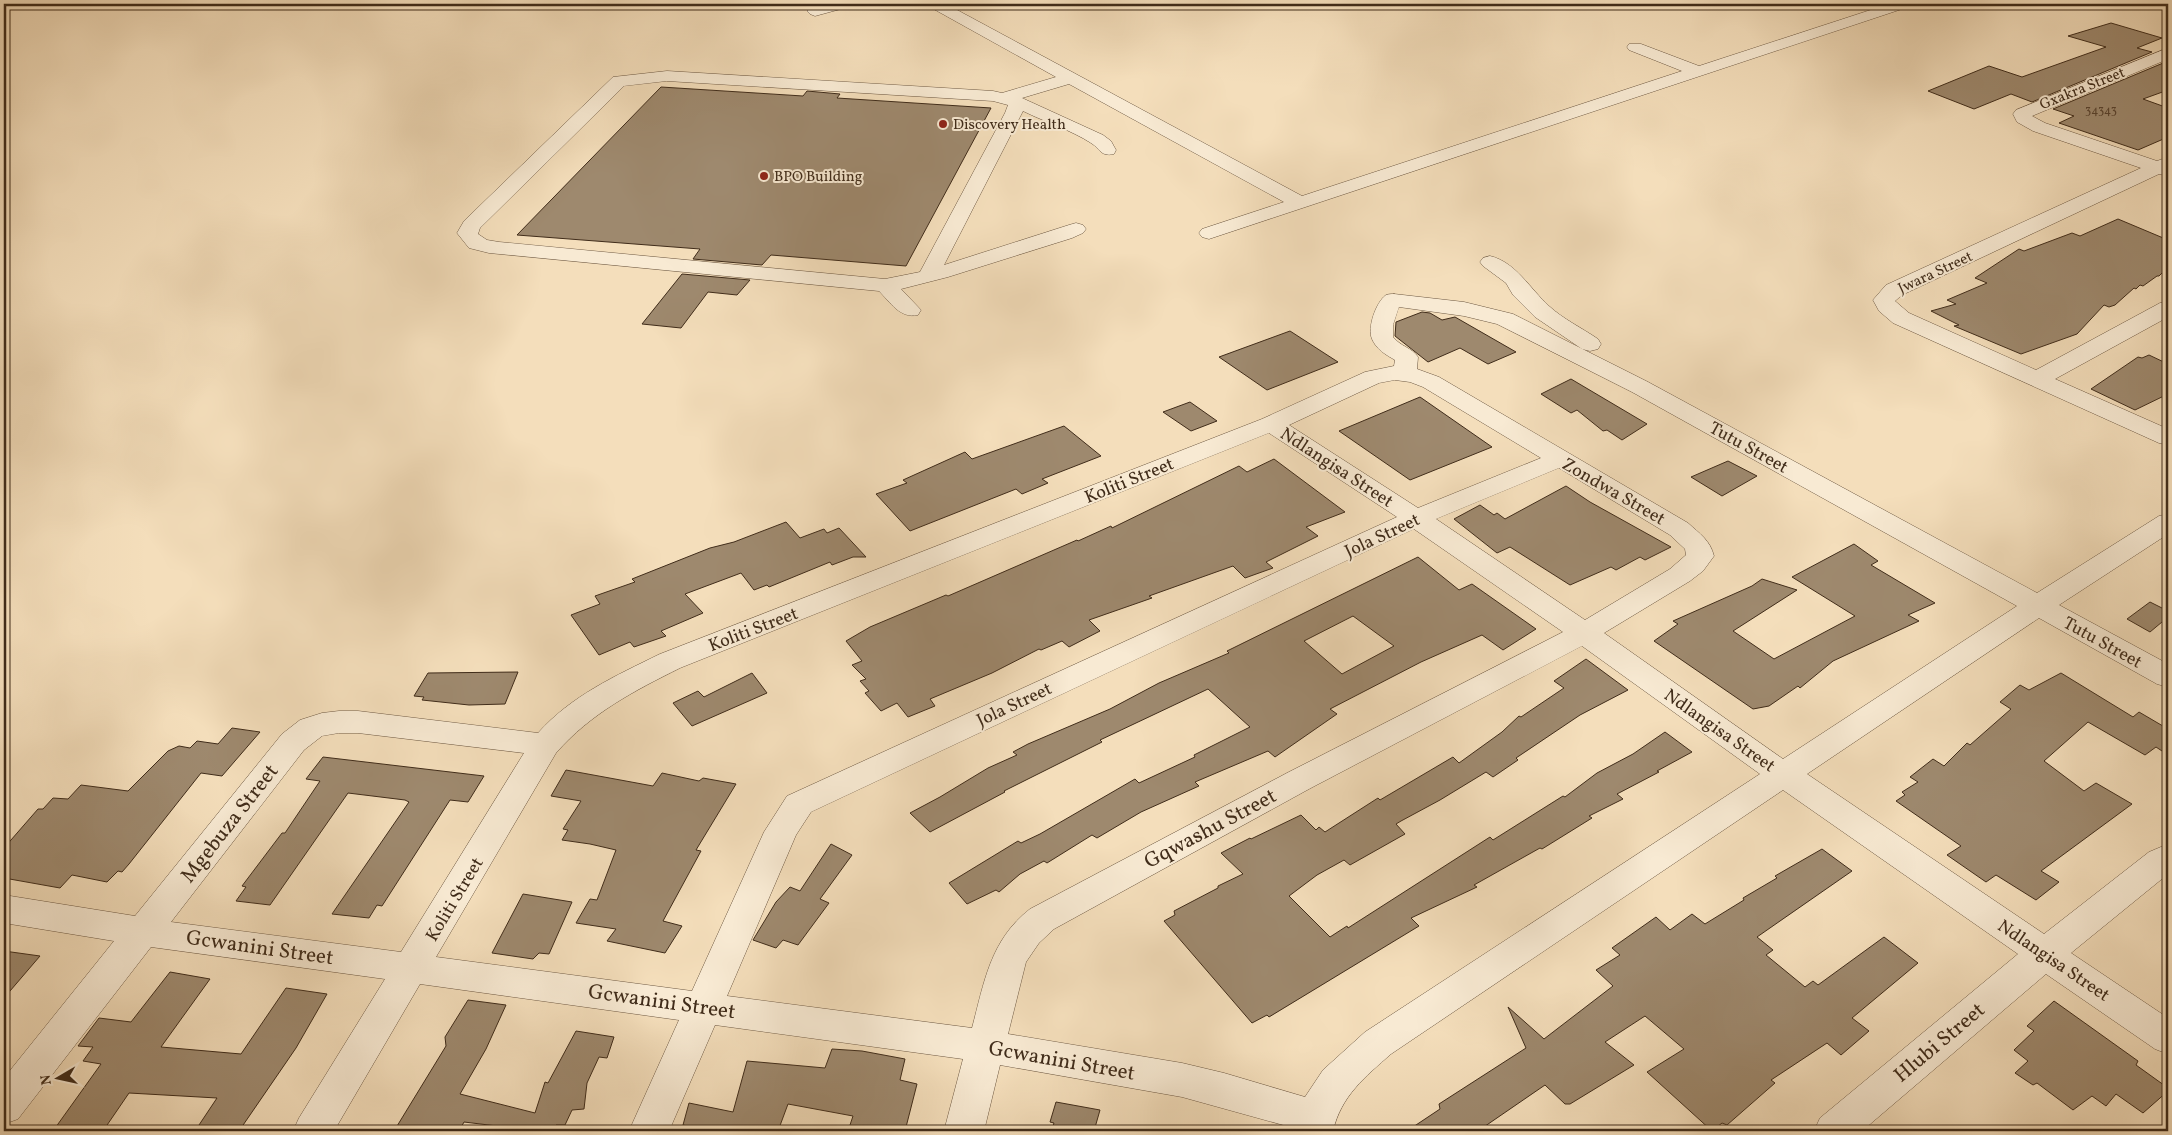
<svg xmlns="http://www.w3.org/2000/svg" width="2172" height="1135" viewBox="0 0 2172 1135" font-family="Vollkorn,serif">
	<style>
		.building { fill: #9e896e; stroke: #402c1a; fill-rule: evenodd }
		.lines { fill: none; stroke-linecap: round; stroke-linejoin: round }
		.minor-casing { stroke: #6d5842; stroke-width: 1 }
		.minor { fill: #f8ead3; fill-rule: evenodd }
		.poi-dot { fill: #8f2418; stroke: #f8ead3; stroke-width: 2 }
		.labels { text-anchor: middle; stroke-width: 4; stroke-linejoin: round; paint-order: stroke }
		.far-number-label { font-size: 12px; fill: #58432f }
		.far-street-label { font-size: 15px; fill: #402c1a; stroke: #f8ead3 }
		.far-poi-label { font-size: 15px; fill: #402c1a; stroke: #f8ead3; text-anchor: start }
		.street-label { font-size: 18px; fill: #402c1a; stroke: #f8ead3 }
		.near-street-label { font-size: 21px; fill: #402c1a; stroke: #f8ead3 }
	</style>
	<rect width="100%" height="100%" fill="#f4debb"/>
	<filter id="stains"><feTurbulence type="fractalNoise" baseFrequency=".004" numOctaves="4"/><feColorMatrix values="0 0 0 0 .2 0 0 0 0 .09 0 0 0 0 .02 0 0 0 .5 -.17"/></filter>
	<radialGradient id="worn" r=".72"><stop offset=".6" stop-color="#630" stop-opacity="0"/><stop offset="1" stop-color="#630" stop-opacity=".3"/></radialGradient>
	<g class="building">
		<polygon points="2111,23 2162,38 2137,48 2152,52 2032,102 2011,94 1974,109 1928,91 1989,66 2022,77 2106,47 2068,36"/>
		<polygon points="2168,61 2168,90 2143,99 2168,108 2168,137 2138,150 2059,123 2074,116 2053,109"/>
		<polygon points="661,87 803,96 807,91 840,94 837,98 991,108 906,266 771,255 762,265 693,259 700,249 517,235"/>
		<polygon points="2118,219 2168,240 2168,267 2159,276 2157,276 2143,286 2140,285 2136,289 2134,288 2115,305 2109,307 2104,305 2077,334 2021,354 1954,326 1959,325 1931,311 1956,304 1947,300 1987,283 1975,278 2019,249 2024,251 2072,233 2080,236"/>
		<polygon points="682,274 750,280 737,295 708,292 681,328 642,324"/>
		<polygon points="1422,312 1430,313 1442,320 1455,317 1516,352 1488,364 1460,348 1428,362 1395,336 1396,322"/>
		<polygon points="1290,331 1338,362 1267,390 1219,357"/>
		<polygon points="2149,355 2168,364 2168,394 2135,410 2091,389 2138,357 2142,358"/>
		<polygon points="1571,379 1647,424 1622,440 1607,430 1603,431 1577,410 1571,413 1541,394"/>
		<polygon points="1420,397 1492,447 1410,480 1339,431"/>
		<polygon points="1190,402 1217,421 1191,431 1163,412"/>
		<polygon points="1064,426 1101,456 1042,479 1048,483 1022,494 1016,489 910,531 876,494 907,483 903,480 965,452 972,459"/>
		<polygon points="1274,459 1345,512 1306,527 1318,536 1266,562 1273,568 1245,578 1233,566 1149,596 1152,598 1089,620 1100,631 1069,647 1062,641 1041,650 1039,649 992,673 930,699 935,706 908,717 897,703 881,711 865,693 869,691 860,681 866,679 852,665 862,661 846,641 870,627 946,595 948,596 1077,540 1078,541 1111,526 1112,528 1239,466 1247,472"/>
		<polygon points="1728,461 1757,476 1722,496 1691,477"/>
		<polygon points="1566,486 1590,502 1671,547 1645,560 1640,557 1616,570 1611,567 1570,585 1510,547 1497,553 1454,519 1480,505 1494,515 1497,513 1505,519"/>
		<polygon points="786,522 800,538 824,529 827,533 839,528 866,557 853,557 832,565 830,562 769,587 767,585 754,590 741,573 685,594 703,613 661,631 666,636 634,647 630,642 599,655 571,615 600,604 595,596 635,582 632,579 710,548 734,542"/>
		<polygon points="1854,544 1878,561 1871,565 1935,603 1908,615 1919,621 1833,661 1800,688 1798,686 1769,706 1753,709 1654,641 1678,624 1673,621 1752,586 1762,579 1797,590 1733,631 1774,659 1855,616 1792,577"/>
		<path d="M1418 557 1459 590 1472 584 1536 629 1503 650 1482 635 1421 662 1330 709 1337 714 1275 757 1268 751 1195 782 1199 786 1141 812 1097 838 1092 835 1047 863 1044 861 1020 874 999 892 996 890 967 904 949 883 1018 841 1021 843 1040 834 1135 779 1139 783 1195 757 1194 755 1250 727 1208 689 1100 740 1102 742 1004 791 1005 792 930 832 910 813 940 797 988 768 1017 755 1013 752 1028 744 1110 709 1159 683 1229 653 1227 651ZM1353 616 1394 646 1342 674 1304 641Z"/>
		<polygon points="2150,602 2168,611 2168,617 2150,632 2127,619"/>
		<polygon points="1586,659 1628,690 1580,715 1516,758 1518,760 1493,777 1486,772 1440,800 1401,821 1396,824 1405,834 1350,865 1344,860 1317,875 1289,896 1330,937 1347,926 1348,928 1490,837 1493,840 1563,796 1565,797 1597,773 1633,754 1665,732 1692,752 1657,771 1659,772 1617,794 1623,799 1589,816 1592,818 1542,849 1540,848 1474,885 1477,887 1411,918 1419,926 1269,1017 1267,1015 1252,1023 1164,921 1175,915 1174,911 1218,888 1218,886 1243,874 1221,853 1250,838 1251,839 1301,815 1316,830 1319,827 1325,832 1378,798 1380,800 1453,757 1459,763 1502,732 1519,716 1521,717 1564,688 1554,681"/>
		<polygon points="518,672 505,704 469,705 422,700 424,697 414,696 428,673"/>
		<polygon points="752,673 767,693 692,726 673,703 698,691 704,697"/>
		<polygon points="2061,673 2133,717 2139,712 2168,729 2168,755 2156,747 2145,755 2088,722 2044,761 2084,791 2096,783 2132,804 2041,871 2059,882 2036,900 1996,875 1986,882 1947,855 1961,846 1896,801 1905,795 1902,792 1918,782 1910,777 1933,759 1944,766 1967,743 1970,745 2011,709 2000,702 2020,685 2029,690"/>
		<polygon points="232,728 260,732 222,776 201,773 129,864 122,872 118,871 107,882 72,875 60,888 4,878 4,848 38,809 43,809 53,798 68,799 81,785 128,791 168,751 179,746 190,748 197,741 218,744"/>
		<polygon points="323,757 484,776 468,802 450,800 382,906 377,905 369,918 332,914 409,802 405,800 348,793 270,905 236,901 246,887 242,886 282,833 285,833 320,781 306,779"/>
		<polygon points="566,770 653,786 662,773 699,781 703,778 736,784 696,850 701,851 663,921 682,926 665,953 607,941 616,929 576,923 590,899 597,900 616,850 590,844 562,840 568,830 563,829 581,801 551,796"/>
		<polygon points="831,844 852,855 820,899 829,903 798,945 783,940 776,948 753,940 776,902 790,887 800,891"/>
		<polygon points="1822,849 1852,871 1757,937 1773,950 1766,955 1805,987 1813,981 1818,985 1884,937 1918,963 1852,1018 1869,1031 1841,1055 1827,1043 1771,1080 1775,1083 1727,1125 1722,1123 1712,1131 1647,1072 1684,1049 1645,1016 1605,1042 1634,1065 1570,1104 1565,1104 1545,1085 1478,1131 1407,1131 1440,1109 1439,1104 1526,1048 1508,1007 1544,1039 1613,986 1596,970 1620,955 1612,948 1656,917 1670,930 1692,914 1705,924 1744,900 1743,898 1777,878 1775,876"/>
		<polygon points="523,894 572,902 549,954 539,953 533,959 492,953"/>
		<polygon points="4,951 40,956 4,998"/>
		<polygon points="170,972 210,979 161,1047 241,1054 286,988 327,994 296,1048 239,1131 197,1128 217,1098 129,1093 103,1131 53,1131 101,1064 83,1061 93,1047 78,1046 99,1018 131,1022"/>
		<polygon points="468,1000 506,1005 486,1049 460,1094 535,1113 545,1082 548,1083 576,1031 614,1037 607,1058 599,1057 587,1083 584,1109 572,1110 565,1125 556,1125 555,1131 538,1131 464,1122 459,1131 394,1131 446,1046 445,1037"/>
		<polygon points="2054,1001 2138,1061 2136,1065 2168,1088 2168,1091 2143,1113 2116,1094 2106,1106 2092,1096 2073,1110 2037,1083 2033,1085 2015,1073 2028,1061 2014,1050 2034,1031 2027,1026"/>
		<polygon points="832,1049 862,1051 905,1059 900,1080 917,1084 905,1131 848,1131 853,1116 788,1104 778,1131 710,1131 683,1125 689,1103 733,1112 747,1061 825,1068"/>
		<polygon points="1056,1102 1100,1110 1094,1131 1051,1131 1054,1123 1050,1122"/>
	</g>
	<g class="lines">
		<defs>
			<g id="minor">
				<polygon points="826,4 851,4 848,7 815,16 810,14 807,11 810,8"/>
				<path d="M927 4H946L1302 196 1682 71 1629 50 1627 47 1629 44H1641L1699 66 1889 4H1911L1908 7 1209 239 1202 237 1199 233 1202 229 1284 202 1069 84 1022 98 1103 135 1111 141 1116 150 1114 154C1100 157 1101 149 1091 143 1071 130 1045 122 1023 111L944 265 1069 225 1076 223 1083 225 1086 229 1083 233 1072 238 948 277 901 289 921 310 918 315C900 319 890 302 879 291L489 253 469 248 457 233 464 221 613 77 667 71 993 91 1002 93 1056 77 930 7ZM667 81 993 101 1008 105 1005 113 920 272 885 279 499 242 487 240 478 234 480 228 624 86Z"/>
				<polygon points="2168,48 2168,59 2032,116 2045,123 2157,161 2168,157 2168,176 2159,174 1902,295 1895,301 1909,313 2036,370 2160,303 2168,302 2168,317 2055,379 2168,429 2168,445 2159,443 1893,323 1879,311 1873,300 1886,285 2141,168 2033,131 2017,122 2013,114 2016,110"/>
				<path d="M1490 256C1516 262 1530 289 1549 306 1563 319 1582 328 1598 339L1601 344 1598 349 1590 351 1582 349 1535 317 1513 295 1506 283 1483 266 1480 262 1483 258Z"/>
				<path d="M1394 294 1464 302 1513 314 1648 382 2037 593 2159 516 2168 514V534L2059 605 2168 664V687L2157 684 2039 618 1807 774 2044 934 2149 852 2168 844V874L2071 953 2168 1018V1054L2155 1049 2046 974 1862 1131H1814L1820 1118 2018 954 1783 790 1391 1054C1365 1077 1341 1096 1333 1131H1293L1294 1128 1182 1097 1000 1065 984 1131H944L963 1059 715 1025 669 1131H629L679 1020 420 984 334 1131H293L299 1118 385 979 151 947 18 1119 4 1124V1078L114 941 4 923V895L135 916 282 734 300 720 322 713 339 711H358L538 733C571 696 615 676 660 654L1262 419 1365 372 1394 366 1395 360C1386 355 1376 349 1372 339 1367 328 1376 302 1386 295 1389 294 1391 294 1394 294ZM1399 307 1464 316 1497 324 1632 392 2017 606 1783 759 1604 633 1690 581 1703 571 1714 556C1710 540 1700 534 1688 523L1439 377 1417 369 1418 357C1412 348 1400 346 1393 337V325ZM1395 380 1410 382 1423 387 1541 458 1418 508 1289 425 1379 383ZM1269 433 1397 517 787 796 764 832 692 991 436 957 556 753C591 713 634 691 680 668ZM1559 468 1670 535 1685 549 1686 555 1670 569 1585 620 1436 519ZM1414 529 1563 632 1287 773 1030 909C990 940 984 983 972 1028L727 996 796 835 811 812ZM1582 646 1760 774 1365 1032 1323 1070 1305 1097 1224 1073 1182 1063 1008 1034 1026 962 1039 943 1054 929 1309 789ZM339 733H358L524 753 401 952 171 922 304 750 322 736Z"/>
			</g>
		</defs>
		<use href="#minor" class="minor-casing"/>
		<use href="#minor" class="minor"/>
	</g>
	<g class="poi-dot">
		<circle cx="943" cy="124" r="5"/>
		<circle cx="764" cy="176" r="5"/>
	</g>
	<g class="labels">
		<g class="far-number-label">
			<text x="2101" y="114">34343</text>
		</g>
		<g class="far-street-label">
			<text transform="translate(2082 88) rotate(-22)" y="5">Gxakra Street</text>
			<text transform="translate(1935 272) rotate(-25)" y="5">Jwara Street</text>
		</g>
		<g class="far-poi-label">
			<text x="953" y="129">Discovery Health</text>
			<text x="774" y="181">BPO Building</text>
		</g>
		<g class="street-label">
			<text transform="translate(1749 447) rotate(29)" y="6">Tutu Street</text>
			<text transform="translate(1337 467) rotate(33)" y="6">Ndlangisa Street</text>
			<text transform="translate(1129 480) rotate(-22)" y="6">Koliti Street</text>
			<text transform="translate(1614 491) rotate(30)" y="6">Zondwa Street</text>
			<text transform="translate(1382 535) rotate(-25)" y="6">Jola Street</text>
			<text transform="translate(753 629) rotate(-21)" y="6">Koliti Street</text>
			<text transform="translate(2103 642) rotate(29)" y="6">Tutu Street</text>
			<text transform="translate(1014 704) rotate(-25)" y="6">Jola Street</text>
			<text transform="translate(1720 730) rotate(35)" y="6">Ndlangisa Street</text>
			<text transform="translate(454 899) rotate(-59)" y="6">Koliti Street</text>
			<text transform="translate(2054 960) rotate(34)" y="6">Ndlangisa Street</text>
		</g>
		<g class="near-street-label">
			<text transform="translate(229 823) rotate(-52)" y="7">Mgebuza Street</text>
			<text transform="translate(1210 828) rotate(-28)" y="7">Gqwashu Street</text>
			<text transform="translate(260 947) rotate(8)" y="7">Gcwanini Street</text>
			<text transform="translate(662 1001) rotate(8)" y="7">Gcwanini Street</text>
			<text transform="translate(1939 1042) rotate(-40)" y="7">Hlubi Street</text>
			<text transform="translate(1062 1060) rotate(10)" y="7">Gcwanini Street</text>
		</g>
	</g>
	<rect width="2172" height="1135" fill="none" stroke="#f4debb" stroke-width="20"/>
	<rect x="5" y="5" width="2162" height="1125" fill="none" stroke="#402c1a" stroke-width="2.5"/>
	<rect x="10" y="10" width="2152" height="1115" fill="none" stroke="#402c1a"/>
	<g transform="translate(58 1078) rotate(261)" stroke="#f8ead3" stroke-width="4" paint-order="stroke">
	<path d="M0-4L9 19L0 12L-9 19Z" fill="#402c1a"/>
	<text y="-8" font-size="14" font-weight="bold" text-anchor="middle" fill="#402c1a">N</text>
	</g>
	<rect width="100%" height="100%" filter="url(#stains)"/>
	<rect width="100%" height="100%" fill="url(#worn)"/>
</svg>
